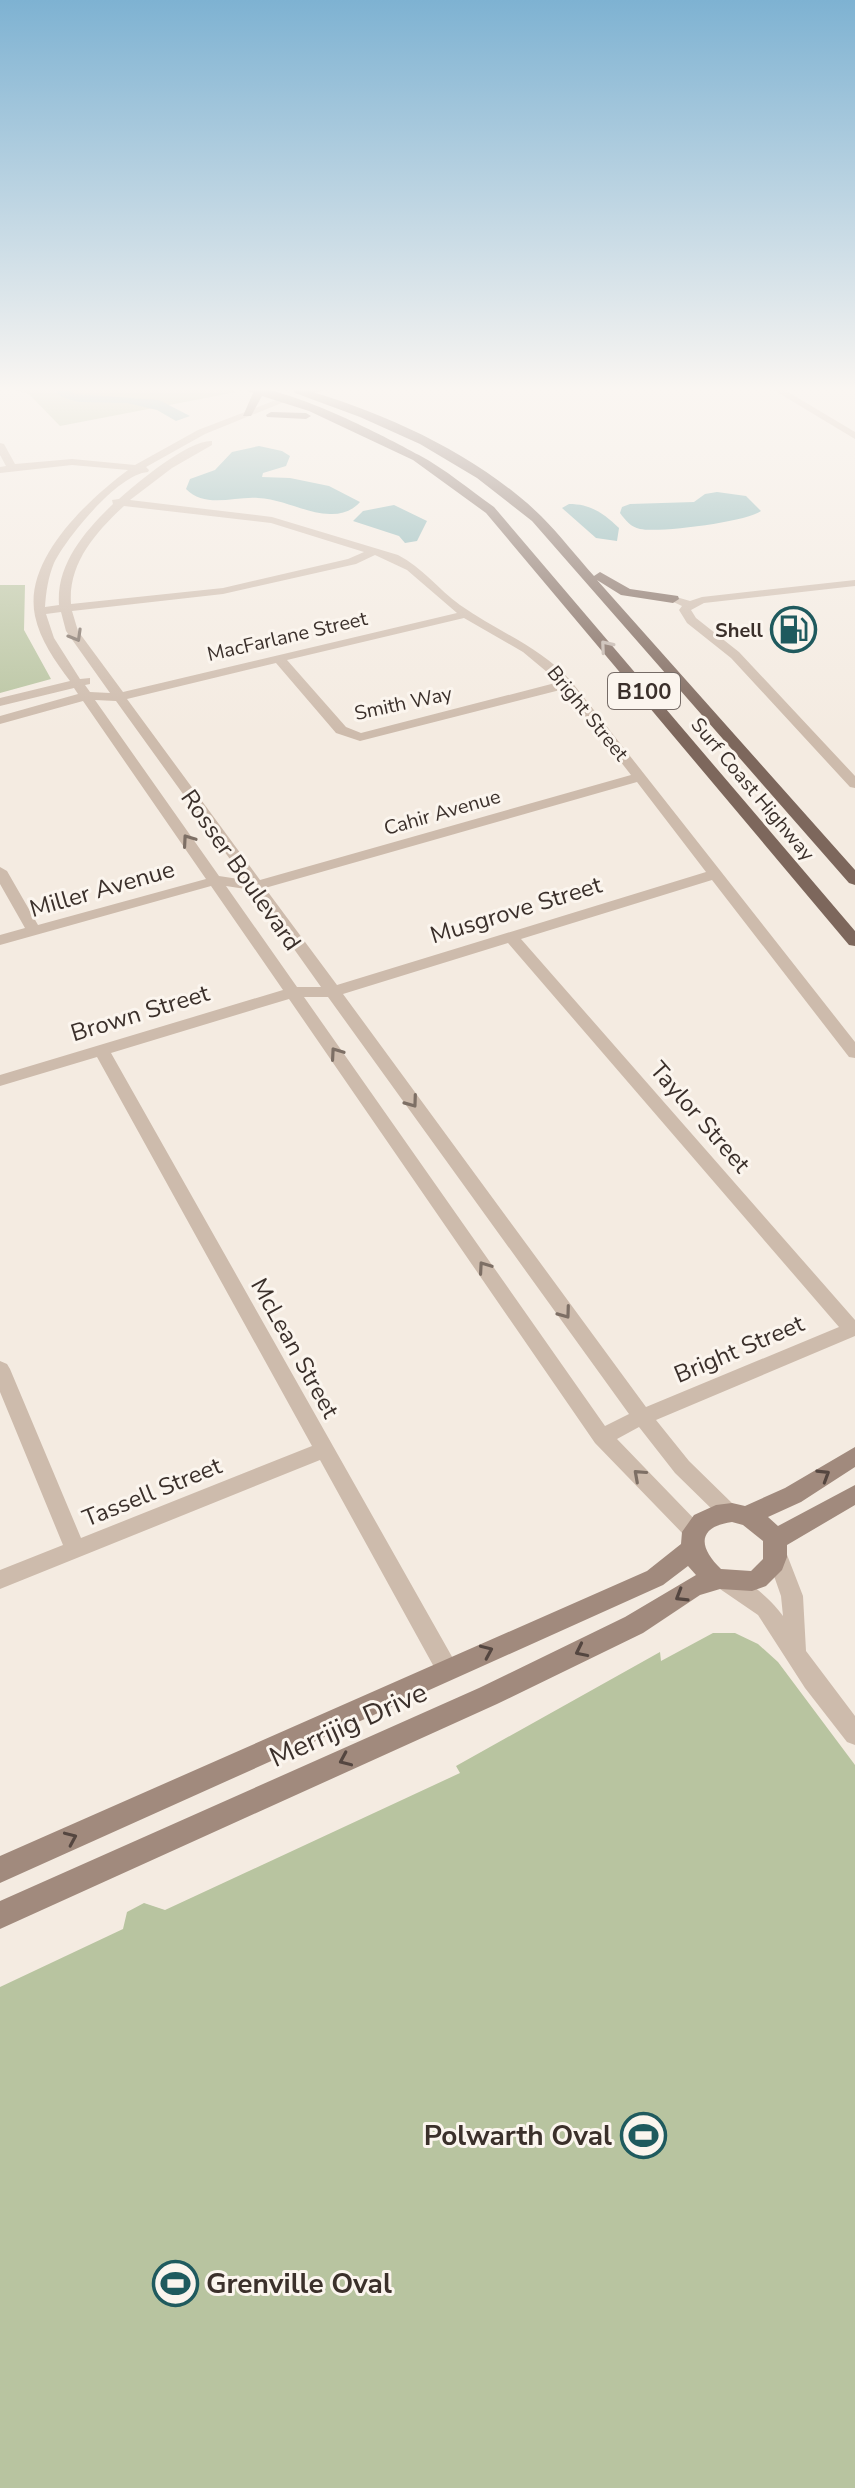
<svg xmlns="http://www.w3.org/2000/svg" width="855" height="2488" viewBox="0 0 855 2488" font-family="'Nunito Sans',sans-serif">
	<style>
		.green { fill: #b8c4a0 }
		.water { fill: #7fb0b2 }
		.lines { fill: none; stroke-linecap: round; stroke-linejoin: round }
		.street { fill: #cdbbac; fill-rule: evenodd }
		.secondary { fill: #a18a7d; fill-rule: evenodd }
		.primary { fill: #7d675c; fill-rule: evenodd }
		.oneway { stroke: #7d6f65 }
		.oneway2 { stroke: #c2b5ac }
		.oneway3 { stroke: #544640 }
		.labels { text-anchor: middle; stroke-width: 6; stroke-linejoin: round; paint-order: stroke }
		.far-poi-label { font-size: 20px; font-weight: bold; fill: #3b302b; stroke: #fbf5ee; text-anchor: end }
		.far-street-label { font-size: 20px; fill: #3b302b; stroke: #fbf5ee }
		.shield { fill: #fbf5ee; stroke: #756b66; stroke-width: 2 }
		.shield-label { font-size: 22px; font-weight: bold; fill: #3b302b }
		.street-label { font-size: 24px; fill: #3b302b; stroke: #fbf5ee }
		.near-street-label { font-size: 28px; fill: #3b302b; stroke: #fbf5ee }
		.near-poi-label { font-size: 28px; font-weight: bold; fill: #3b302b; stroke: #fbf5ee; text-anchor: end }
	</style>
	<rect width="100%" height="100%" fill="#f4ebe1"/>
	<g class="green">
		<polygon points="0,386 220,386 237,392 60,426 29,394"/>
		<polygon points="0,585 25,585 24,630 51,679 0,693"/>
		<polygon points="713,1633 735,1633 758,1644 778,1662 855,1765 855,2488 0,2488 0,1987 123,1929 127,1912 144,1903 165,1910 460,1773 456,1766 481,1752 660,1652 661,1661"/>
	</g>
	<g class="water">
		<polygon points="48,386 61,386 76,394 159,400 190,416 176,421 157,410 127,403 78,402 62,397"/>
		<path d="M259 446 282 451 290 456 286 466 263 473 262 477 290 478 329 486 360 502C353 510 343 514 332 514 309 515 284 499 258 498 235 496 205 509 186 489L190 479 215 470 232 452Z"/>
		<path d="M717 492 746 496 761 511C746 522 660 533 640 529 631 527 626 521 620 513L622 507 630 504 694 502 705 494Z"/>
		<path d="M569 504C591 504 603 513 619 528L617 541 596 538 562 508Z"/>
		<polygon points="394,505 427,521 417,541 405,543 399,536 353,521 363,511"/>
	</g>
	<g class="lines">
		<g class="street">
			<polygon points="767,386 778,386 855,432 855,439"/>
			<path d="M281 398 289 400 205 434 146 467 149 470 148 472C118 474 67 537 54 563 48 578 46 592 45 607L59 605C56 564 85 531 113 504L112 500 119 499C137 483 188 440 212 441V445L172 468 130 500 272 517 398 555C422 567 438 589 460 605 498 632 539 646 571 681L855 1042V1058L849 1057 712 880 521 939 855 1320V1336L656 1420 689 1461 735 1506 738 1512 735 1518 728 1521 721 1518 675 1473 639 1427 617 1439 700 1525 703 1531 700 1537 693 1540 686 1537 595 1443 289 999 111 1053 455 1662 458 1669 455 1676 447 1679 439 1676 320 1460 0 1589V1570L63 1545 0 1392V1361L7 1364 10 1369 81 1538 312 1446 97 1057 0 1086V1075L283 990 211 886 0 945V935L25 928 0 884V867L7 871 38 925 206 879 83 701 0 724V716L78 694 74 688 0 706V698L70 681C55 661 40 640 35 616 23 559 88 500 128 470L72 465 0 473V467L6 466 0 455V443L4 444 15 464 72 459 135 465 198 430ZM124 506 271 523 364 552 348 559 223 588 71 604C68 563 96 532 124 506ZM375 555 407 570 457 613 123 692 78 631 72 611 223 594 356 564ZM61 612 66 631 110 693 90 692 85 685 90 684V678L80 679 54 638 46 614ZM464 618 523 652 559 682 361 733 346 727 287 660ZM276 663 336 733 360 741 564 689 631 775 260 880 127 699ZM95 700 116 701 245 880 219 876ZM637 782 706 872 337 985 265 888ZM226 886 252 890 321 987H297ZM508 943 839 1327 646 1407 343 994ZM304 997H328L629 1414 605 1426Z"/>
			<polygon points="855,580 855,586 704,603 691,610 696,618 739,652 855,776 855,788 850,787 731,658 687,623 679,610 682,606 667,599 673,596 690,601 702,597"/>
			<path d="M777 1544 784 1547 803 1596 806 1651 855 1716V1745L847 1742 805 1688 758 1615 720 1589 717 1582 720 1575C739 1569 773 1601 783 1616L781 1596 766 1553 770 1547Z"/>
		</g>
		<g class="secondary">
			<polygon points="320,386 336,386 305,396 300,393"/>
			<path d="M855 1447V1467L801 1502 768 1517 778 1526 855 1485V1505L787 1545V1557L782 1570 766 1586 752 1591 720 1589 700 1595 643 1633 497 1704 0 1929V1901L479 1688 625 1617 696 1575 688 1566 663 1585 0 1883V1856L647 1571 681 1544 682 1532 694 1515 716 1505 732 1503 745 1506 785 1488ZM732 1522 743 1525 763 1541V1559L751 1571 721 1569C699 1548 696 1527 732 1522Z"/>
		</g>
		<g class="primary">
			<path d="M237 386C281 383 377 432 419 455 445 469 470 490 494 507L855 931V946L849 945 486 513 413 460 309 411 262 396 251 416H243L253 393Z"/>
			<path d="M299 388C384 412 477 454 541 516 560 535 576 556 594 576L600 572 630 589 678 596 679 599 673 603 621 595 597 580 855 870V885L849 883 532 521 477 478 420 444 360 417 295 393 294 391Z"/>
			<polygon points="271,412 306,413 311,416 306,419 267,417 266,415"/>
		</g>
	</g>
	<defs><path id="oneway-chevron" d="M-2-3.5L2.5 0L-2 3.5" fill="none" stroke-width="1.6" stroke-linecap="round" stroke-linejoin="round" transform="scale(2)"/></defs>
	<g class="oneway">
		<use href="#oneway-chevron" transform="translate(76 636) rotate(60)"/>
		<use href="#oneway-chevron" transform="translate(188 840) rotate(-125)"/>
		<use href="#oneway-chevron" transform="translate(336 1053) rotate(-125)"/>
		<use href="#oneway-chevron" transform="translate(412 1102) rotate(54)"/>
		<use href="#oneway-chevron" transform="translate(484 1267) rotate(-125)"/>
		<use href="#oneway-chevron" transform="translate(565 1313) rotate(54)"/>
		<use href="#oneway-chevron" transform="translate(639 1475) rotate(-138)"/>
	</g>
	<use class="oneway2" href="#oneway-chevron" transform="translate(606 646) rotate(-130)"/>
	<g class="oneway3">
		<use href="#oneway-chevron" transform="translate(824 1475) rotate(-32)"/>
		<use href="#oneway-chevron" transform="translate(681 1596) rotate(149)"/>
		<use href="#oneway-chevron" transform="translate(487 1651) rotate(-24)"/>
		<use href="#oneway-chevron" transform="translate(581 1651) rotate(154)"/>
		<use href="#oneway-chevron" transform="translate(345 1760) rotate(156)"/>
		<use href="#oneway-chevron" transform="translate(71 1838) rotate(-24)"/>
	</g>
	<linearGradient id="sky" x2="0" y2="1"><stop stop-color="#7eb2d2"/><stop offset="0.53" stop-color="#faf6f2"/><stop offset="1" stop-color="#faf6f2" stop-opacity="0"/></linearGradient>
	<rect width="855" height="734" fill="url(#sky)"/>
	<defs>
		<symbol id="fuel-ring" viewBox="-11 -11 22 22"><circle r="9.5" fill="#fbf5ee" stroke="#1f5a5e" stroke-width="1.5"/><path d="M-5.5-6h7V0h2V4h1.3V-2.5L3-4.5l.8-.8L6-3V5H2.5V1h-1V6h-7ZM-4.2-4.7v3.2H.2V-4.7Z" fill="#1f5a5e"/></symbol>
		<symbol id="stadium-ring" viewBox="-11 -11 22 22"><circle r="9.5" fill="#fbf5ee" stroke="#1f5a5e" stroke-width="1.5"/><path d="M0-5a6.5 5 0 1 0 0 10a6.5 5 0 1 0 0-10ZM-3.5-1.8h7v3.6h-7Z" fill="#1f5a5e"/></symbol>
	</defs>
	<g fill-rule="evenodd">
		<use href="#fuel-ring" x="768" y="604" width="51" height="51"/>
		<use href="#stadium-ring" x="618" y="2110" width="51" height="51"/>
		<use href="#stadium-ring" x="150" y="2258" width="51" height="51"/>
	</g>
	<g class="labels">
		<g class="far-poi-label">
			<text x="763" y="637">Shell</text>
		</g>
		<g class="far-street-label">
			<text transform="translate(287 636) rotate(-13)" y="7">MacFarlane Street</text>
			<text transform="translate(403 703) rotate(-12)" y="7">Smith Way</text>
			<text transform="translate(588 713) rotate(51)" y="7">Bright Street</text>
			<text transform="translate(753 789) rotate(50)" y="7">Surf Coast Highway</text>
			<text transform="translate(442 812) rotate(-16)" y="7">Cahir Avenue</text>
		</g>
		<rect class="shield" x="608" y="673" width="72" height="36" rx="6"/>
		<g class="shield-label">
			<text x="644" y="699">B100</text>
		</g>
		<g class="street-label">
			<text transform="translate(241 870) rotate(55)" y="8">Rosser Boulevard</text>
			<text transform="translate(102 889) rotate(-16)" y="8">Miller Avenue</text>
			<text transform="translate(516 910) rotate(-17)" y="8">Musgrove Street</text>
			<text transform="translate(140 1013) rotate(-17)" y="8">Brown Street</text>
			<text transform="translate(700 1117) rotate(49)" y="8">Taylor Street</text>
			<text transform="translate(295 1348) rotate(61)" y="8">McLean Street</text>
			<text transform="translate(739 1349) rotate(-23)" y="8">Bright Street</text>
			<text transform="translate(152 1492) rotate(-22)" y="8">Tassell Street</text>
		</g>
		<g class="near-street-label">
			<text transform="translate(348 1724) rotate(-24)" y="10">Merrijig Drive</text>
		</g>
		<g class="near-poi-label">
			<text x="612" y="2145">Polwarth Oval</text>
			<text x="206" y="2293" text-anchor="start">Grenville Oval</text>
		</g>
	</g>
</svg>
